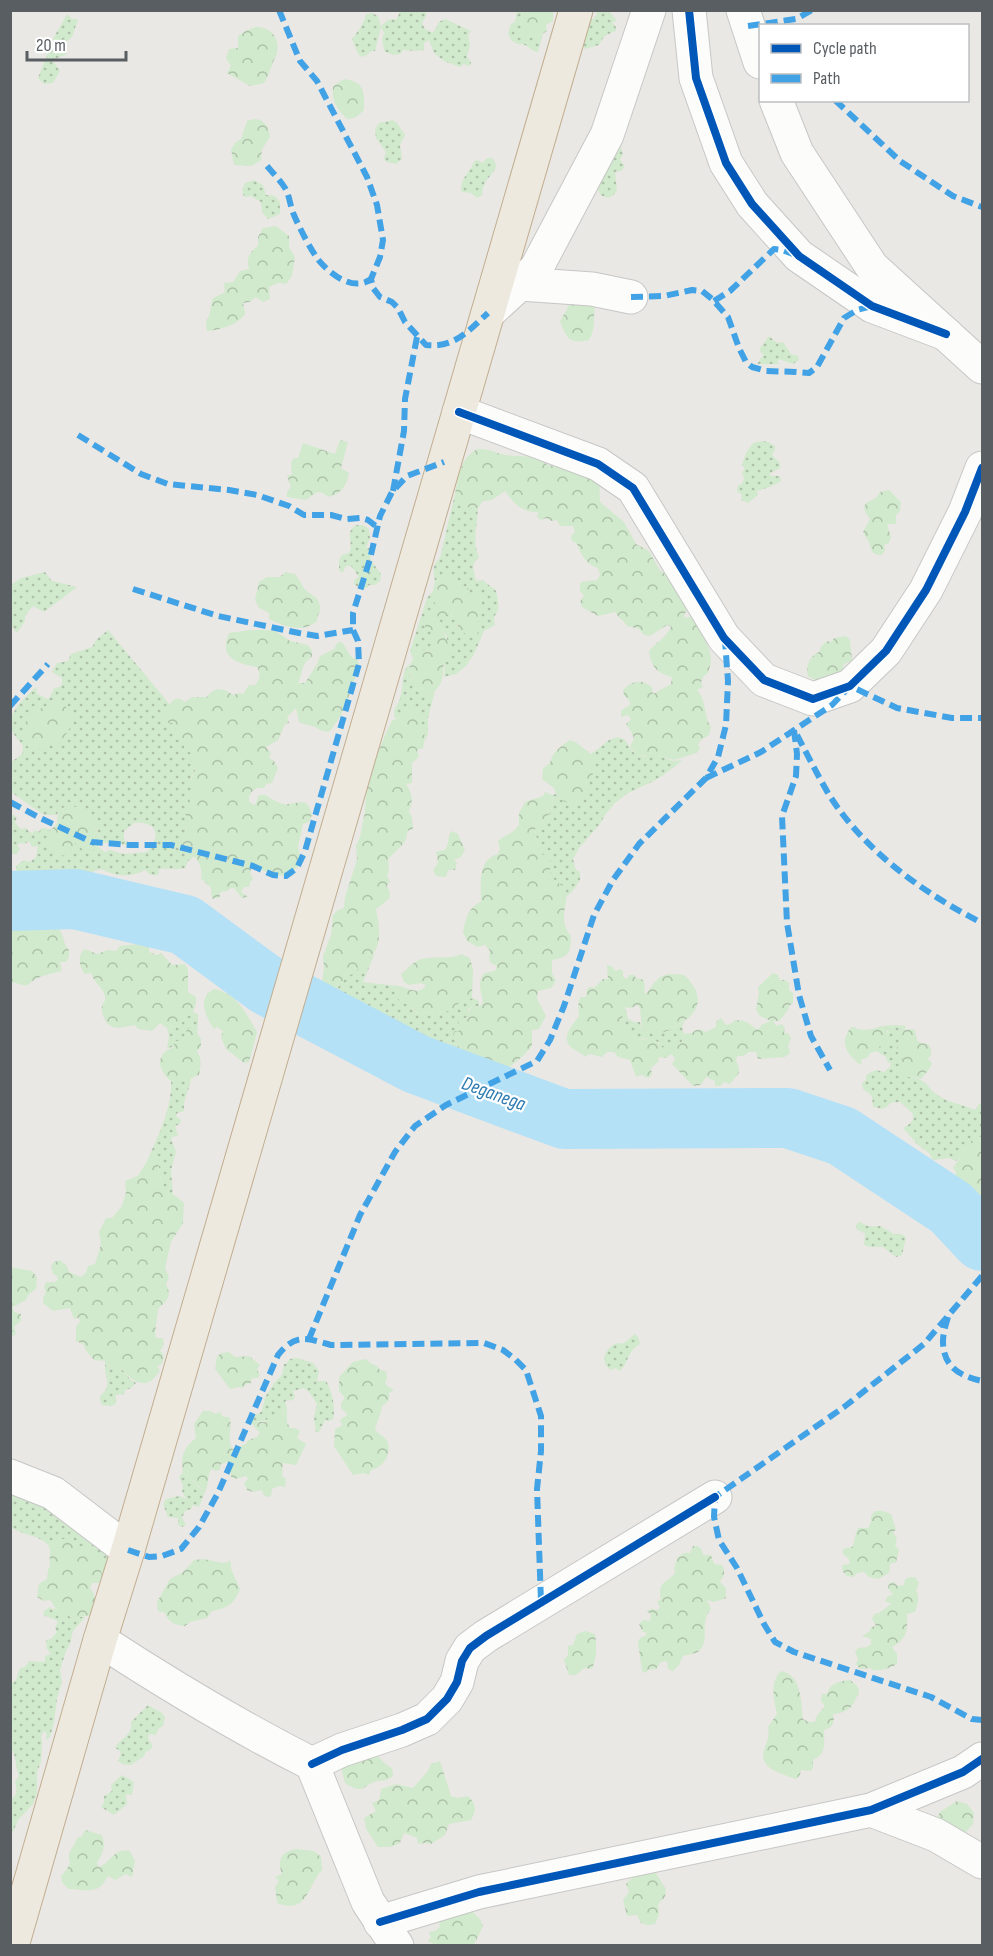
<svg xmlns="http://www.w3.org/2000/svg" width="993" height="1956" viewBox="0 0 993 1956" font-family="'Sofia Sans Condensed',sans-serif">
	<style>
		.grass { fill: url(#grass-dots) }
		.forest { fill: url(#forest-crowns) }
		.lines { fill: none; stroke-linecap: round; stroke-linejoin: round }
		.river { stroke: #b5e1f7; stroke-width: 60 }
		.minor-casing { stroke: #c6c7c6; stroke-width: 35 }
		.highway-casing { stroke: #c1ae91; stroke-width: 35 }
		.minor { stroke: #fcfcfb; stroke-width: 33 }
		.highway { stroke: #eee9df; stroke-width: 33 }
		.quiet { stroke: #42a2e6; stroke-width: 6; stroke-dasharray: 12 6; stroke-linecap: butt }
		.cycleway-casing { stroke: #fff; stroke-width: 11 }
		.cycleway { stroke: #0057b8; stroke-width: 8 }
		.labels { text-anchor: middle; stroke-width: 4.5; stroke-linejoin: round; paint-order: stroke }
		.water-label { font-size: 20px; font-style: italic; fill: #2f7cb2; stroke: #fff }
	</style>
	<defs>
		<pattern id="grass-dots" width="8" height="8" patternUnits="userSpaceOnUse" patternTransform="scale(1.5)"><rect width="8" height="8" fill="#d1e9cc"/><path d="M2 2h.1M6 6h.1" fill="none" stroke="#adc0a9" stroke-width="1.8" stroke-linecap="round"/></pattern>
		<pattern id="forest-crowns" width="20" height="18" patternUnits="userSpaceOnUse" patternTransform="scale(1.5)"><rect width="20" height="18" fill="#d1e9cc"/><path d="M2 6a3 3 0 1 1 6 0M12 15a3 3 0 1 1 6 0" fill="none" stroke="#adc0a9"/></pattern>
	</defs>
	<rect width="100%" height="100%" fill="#eae8e4"/>
	<g class="grass">
		<path d="M400 11H426V16L422 23 425 29 433 33 439 22 445 19 471 31 468 35 470 45 467 57 471 62 470 66 464 64 460 67 444 61 434 53 429 40 424 43V50L417 51 403 50 400 54 393 55 384 51 382 39 384 33 381 27 375 51H371L367 55 362 57 358 54 352 39C358 31 364 24 366 14L372 13 378 16 381 26 388 20 397 19Z"/>
		<path d="M517 11H525C519 19 519 24 524 34L536 38 543 34 538 52C528 50 529 43 517 44L511 40 508 33 511 24 515 22Z"/>
		<path d="M595 11H609L617 21 612 22 616 27V31C607 34 603 36 599 45L585 49 582 45 588 19H593L597 14Z"/>
		<polygon points="67,14 72,19 78,19 72,37 66,42 67,54 52,60 60,71 53,83 44,84 38,78 54,37"/>
		<polygon points="393,120 397,123 405,135 400,145 402,159 396,164 386,162 384,158 386,152 376,138 375,129 379,123"/>
		<polygon points="615,147 621,148 623,154 620,160 625,166 621,171 615,172 617,190 614,195 608,198 600,195 597,183"/>
		<path d="M487 158H492C501 168 492 172 487 180 483 184 483 190 482 195L477 198 471 193 462 192C458 181 470 172 474 162L477 160 483 163Z"/>
		<polygon points="254,180 263,185 266,195 275,196 280,202 280,214 268,219 262,212 261,202 251,196 244,197 242,189 245,183"/>
		<polygon points="769,336 777,343 783,342 791,354 798,356 799,360 793,364 779,359 777,362 781,364 757,364 764,354 761,353 760,348"/>
		<path d="M762 441 768 442 775 446V450L772 455 780 463V468L769 474 771 476H780L781 481C776 485 764 489 757 491L758 495 748 503 741 500 742 495 737 491 738 485 742 484 744 478 742 472 745 469 742 465 746 453 753 443Z"/>
		<path d="M455 494C460 504 467 509 478 508 477 526 472 541 479 558L475 561 473 567 476 581 483 580C493 591 497 584 498 603 499 610 498 611 494 617L495 625 484 631 474 654 466 666 456 674 444 677 447 636 440 628 437 615H449L456 620 458 628 477 622C481 613 486 601 477 593H470L441 577 435 581C433 571 432 565 440 558Z"/>
		<path d="M357 525H363L369 529 370 538 366 548H373L370 559 381 574 380 581 375 585H369L367 588 360 589 354 584 355 579 359 577 351 566H346L343 572H340C338 562 338 554 349 553 355 542 343 532 357 525Z"/>
		<polygon points="45,572 52,581 77,587 44,612 33,606 25,616 25,621 17,633 11,626 11,585 21,578"/>
		<polygon points="433,591 436,610 430,616 433,637 432,645 435,649 429,652 414,648 410,651 427,598"/>
		<path d="M108 630 171 706 174 723 197 757V767L191 778 196 791 190 804V820L185 825 186 836 179 847 187 849 195 856 188 861 185 868C173 870 170 868 159 869L158 875H151L145 870C129 878 117 877 101 869L85 874 81 881 73 877 63 884 55 882 56 876 51 874 44 879 29 872 21 874 16 872V866L24 860 30 862 36 857 38 846 32 847 29 841 25 844 21 843 17 845 20 849 17 854H11V814L17 817 15 823 21 829 26 828 32 834 35 830 39 832 41 828 51 829 48 841 49 848 76 843 91 851 98 847 105 852 110 850 124 854 147 852C162 836 157 820 134 823L124 831V839L129 845 99 842 100 836 89 814 58 811 57 815H44L11 792 10 763 22 754 23 746C20 741 14 736 12 731 4 716 26 696 36 687L37 694 48 699 50 697 54 688 60 687 62 684V678L52 672 57 663 68 661 71 654 92 647 97 639Z"/>
		<path d="M409 664 410 675 428 696 435 691 428 718V733L425 741 424 733 409 713 405 716 395 718C392 708 397 707 400 699 404 686 400 676 409 664Z"/>
		<path d="M617 737 624 739 633 752 644 757 654 753 672 761 682 760 677 765 656 780 628 793 615 803 605 815 600 824 579 848 573 859 576 870 580 872V880L572 892 567 896 565 889 550 876V860L539 854 535 829C545 818 556 812 552 795L556 794 561 800 586 792 590 755 609 740Z"/>
		<path d="M375 953 363 982 398 986 396 993 398 999 405 1002 417 1013 450 1011 459 1003 472 998 479 1001V1007L473 1006 468 1009 469 1017 465 1018 459 1031 452 1036 459 1046 458 1052 453 1054C443 1048 422 1042 411 1045L405 1036H393L384 1031 368 1027 354 1012 335 1000 322 1003 317 1000 314 996 321 987 326 990H336C345 976 362 964 375 953Z"/>
		<polygon points="625,1007 628,1019 634,1022 640,1022 642,1030 663,1033 685,1021 682,1026 685,1037 679,1045 662,1048 658,1042 645,1038 637,1040 624,1026 621,1011"/>
		<polygon points="193,1012 198,1014 198,1027 195,1026 184,1037 183,1042 167,1049 169,1036 167,1028 179,1027 187,1015"/>
		<path d="M896 1025 906 1026 896 1050 903 1059 908 1077C930 1080 924 1086 939 1096 947 1102 965 1105 975 1110L979 1104H982V1137C968 1138 966 1153 956 1161L949 1158 933 1160 929 1153 918 1145 903 1128 908 1125 913 1120V1114L900 1102 890 1103C886 1110 881 1109 873 1107L872 1096 863 1089 862 1083 866 1080V1075L876 1070 884 1072 890 1067 891 1062 888 1063 886 1057 876 1051 889 1032 886 1029 881 1026Z"/>
		<path d="M191 1077C190 1092 183 1096 184 1111L177 1113 176 1116 181 1120 180 1124 175 1126 178 1135 171 1138 176 1152 171 1170 173 1195 165 1192 160 1176 159 1167 153 1158 147 1161C158 1136 172 1109 171 1081L178 1078 184 1081Z"/>
		<polygon points="859,1222 868,1226 880,1226 894,1234 902,1234 906,1238 902,1255 896,1257 883,1247 869,1247 864,1245 865,1234 861,1231 857,1230 856,1225"/>
		<path d="M635 1334 638 1337 640 1344C628 1350 629 1362 620 1371L615 1368 611 1370C601 1363 603 1352 613 1345 618 1341 617 1345 623 1343 628 1341 630 1337 635 1334Z"/>
		<path d="M297 1358 313 1363 319 1371 317 1381H326C332 1390 336 1409 333 1419L329 1421 325 1420 319 1432H316L314 1417 317 1404 309 1392 304 1388 293 1391 295 1396 293 1400 285 1401 287 1408C279 1420 263 1422 250 1422L252 1415 258 1414 262 1411 265 1397 275 1382 282 1375 284 1364 287 1363 290 1359Z"/>
		<path d="M105 1365 120 1367 130 1379 136 1383 131 1388 125 1390 124 1394 116 1395V1404L110 1406 102 1405C96 1393 105 1396 107 1386 109 1380 104 1373 105 1365Z"/>
		<polygon points="183,1472 201,1489 207,1487 199,1507 193,1505 191,1509 185,1511 182,1518 186,1525 182,1527 178,1525 178,1518 168,1517 163,1504 166,1499 179,1496 187,1499 182,1492 183,1486 179,1477"/>
		<path d="M10 1490 47 1506 51 1514 57 1512 65 1516 113 1559 103 1578 101 1572 103 1564 88 1547H79C70 1540 66 1539 54 1539L49 1546C39 1534 23 1536 11 1527Z"/>
		<path d="M50 1607 53 1610 54 1608 76 1620 80 1617H85L73 1631 70 1644 66 1651 60 1670 62 1682 57 1698 54 1723 50 1737 46 1740 47 1734 44 1731 41 1736 42 1742 41 1762 37 1772V1793L33 1804 18 1820 11 1836V1799C18 1795 17 1790 15 1782L19 1776C15 1766 17 1757 11 1748V1684L16 1680 20 1668 25 1667 29 1661 45 1662V1656L51 1654 47 1649 46 1640 51 1639 57 1632 55 1628 58 1621 43 1615 45 1610Z"/>
		<path d="M148 1705 162 1713 165 1717 163 1726 158 1729 156 1735 149 1734 148 1739 153 1746 149 1751H146L144 1756 131 1765 122 1764 118 1761 121 1754 119 1750 115 1748C121 1737 133 1736 131 1722Z"/>
		<polygon points="122,1775 134,1782 132,1795 126,1794 127,1804 114,1815 101,1807 104,1802 104,1796 112,1791 111,1785"/>
	</g>
	<g class="forest">
		<path d="M525 11H553V21L546 25 547 31 536 38 524 34C519 24 519 19 525 11Z"/>
		<path d="M256 27C270 27 280 37 277 52 277 56 273 61 272 65 269 72 268 77 264 83L250 86 227 73 231 66 226 58 229 49 238 48V36L247 30Z"/>
		<path d="M344 79C365 82 364 91 364 110 359 115 355 119 347 119 337 109 331 101 333 86Z"/>
		<polygon points="254,119 261,120 268,127 270,137 262,149 261,160 252,166 234,165 231,149 236,142 241,139 247,121"/>
		<path d="M276 226 289 236V247L295 257 292 276 286 284 278 283 269 287 270 299 263 302 256 297 250 302 243 303 245 314C238 325 220 330 207 331L206 322C211 315 210 307 213 298L225 292 224 283 233 282 240 271 249 269C246 259 249 252 258 246V237L263 228Z"/>
		<path d="M571 302 595 306C593 319 596 328 589 340 568 345 566 337 560 321Z"/>
		<path d="M340 440 348 442 341 468 349 473C347 486 341 494 328 497L323 493 317 492 306 500 287 497V492L291 487 287 476 292 474 291 463 294 458H298L303 443 335 454Z"/>
		<path d="M477 449C490 449 490 451 501 454 517 458 534 453 548 465L599 474 600 502 624 522 636 544 649 551 659 569 669 578 688 609 684 615 685 618 694 616 704 626 707 645 710 651 711 663 708 673 703 677 701 683 703 687 697 690C707 701 703 715 711 727L709 735 701 740 698 744 700 748 697 753C673 759 680 764 654 753 643 758 636 757 630 746L634 739 632 733 626 724 631 719 628 715 621 717V711L631 704 628 699 624 695 623 690C632 680 642 679 652 687L653 694 671 684 672 677C657 673 651 667 649 651 656 642 667 638 671 626L667 625 650 636 644 635 639 629 627 626C624 620 618 618 615 612L598 616 582 607 580 602 584 595C579 591 579 587 581 582L597 580 600 575 598 568C588 566 579 553 577 543L572 541 571 536 575 532 573 526H560L557 520 551 521 546 518 541 520 537 517 538 512C522 513 514 503 505 491L492 500 483 501 478 508C467 509 460 504 455 494 458 476 460 459 477 449Z"/>
		<path d="M889 490 901 502 900 511 896 515V524H887L891 537 889 543 884 545 885 550 882 555C870 555 872 549 868 540 866 537 864 535 863 532L870 519C866 513 862 510 866 503L876 498 880 492Z"/>
		<path d="M285 572 295 574C299 579 301 583 304 588 309 595 318 595 320 606 321 612 317 614 317 621 304 633 284 627 269 619V613L259 608 255 600 259 582 267 577H280Z"/>
		<path d="M441 577C448 576 453 578 459 582V587L464 586 469 589 470 593H477C485 600 483 616 477 623L479 628 477 635C457 637 461 624 450 615L438 616 441 623 440 628C450 640 453 654 443 667 444 681 440 688 428 696 420 684 402 674 413 659L410 651 414 648 428 652 435 649 432 645V631L426 628 423 622 425 617 436 610 433 591 435 581Z"/>
		<path d="M250 630H269L277 632 290 641 308 645 312 651V657C301 663 303 673 298 683H305L317 664 320 656 334 649 337 643 342 642 352 658 357 659 359 664C352 688 346 713 329 732 320 731 319 728 312 726 307 724 304 725 299 722L296 708 287 717 289 723 285 724 278 740 266 747 271 753 269 758 274 761 278 768 272 783 266 784 264 788C256 787 253 790 249 796V802L255 805 259 795H266C272 800 281 805 289 804 303 802 307 798 312 815L309 822 303 824 298 847 301 860 297 868 286 876 273 875 253 866 250 872 253 880 250 882 249 887H244L241 892 248 897 242 898 234 888H231L227 891 220 892V897L212 899 211 888 201 878C204 864 192 850 179 847L186 836 185 825 189 820 185 814 186 806 190 803 189 794 196 791C187 783 193 776 197 767L190 760 196 757 184 748V740C177 735 176 731 174 723H168L162 718V713L165 709 170 706 171 702C177 697 180 698 185 702L192 697H207C214 686 224 688 233 695L239 693 243 694 249 685H255C260 679 261 674 257 667 237 663 218 658 229 633Z"/>
		<path d="M846 636 850 640 852 660 843 665 844 676C831 680 820 684 808 676 805 666 810 656 819 652L821 646 827 641 832 642 834 638Z"/>
		<path d="M54 703H62C81 720 69 728 60 744L44 746 34 751 26 745 27 738 23 733 25 729 24 724 35 710 50 706Z"/>
		<path d="M407 705 420 713 422 721 420 728C426 734 425 740 423 748L417 750 419 757 412 763V783L406 784C412 794 414 800 409 811L412 817 413 829 407 831C408 844 396 850 388 859L389 871 387 876 390 881 387 886 390 892 389 899 376 909C383 942 380 953 352 974 345 979 341 982 336 990H326L321 987 324 969 323 956 331 935 333 915 338 910 344 908 345 897 357 860 356 845 360 837 365 811 366 794 375 759 391 722C396 717 403 718 408 713L404 710Z"/>
		<path d="M570 740 577 743 596 758C594 775 589 784 582 800L572 805 561 800 556 794 554 788 542 779 543 768 550 763C553 751 560 747 570 740Z"/>
		<path d="M545 792 552 795C556 812 545 818 535 829L539 854 546 855 550 860V876C554 880 562 885 565 889 571 899 556 920 571 936 570 953 570 957 552 960V973L556 981 551 988 538 991 537 999 546 1016 539 1029 532 1030V1046C523 1057 507 1070 494 1077L486 1074C479 1064 475 1056 461 1058L458 1052 459 1046 452 1036 455 1031H459L458 1024 460 1019 469 1017 467 1013 473 1006 479 1007 483 1003C481 991 477 983 484 973L495 971 497 966 490 962 489 956 490 951 485 945 478 947 467 941 463 932C466 919 468 907 481 902 481 884 477 860 498 854L500 849 498 841C506 834 513 834 519 825V813L525 802 543 796Z"/>
		<path d="M66 806C92 806 89 818 100 836L98 847 91 851H84L76 843 66 855 59 856 51 852C46 841 46 832 57 824L58 811Z"/>
		<path d="M451 831 458 834 465 850 461 857 454 860 457 863 455 870H448L446 877 436 876 433 870 438 863 436 852 445 850C450 843 447 838 451 831Z"/>
		<path d="M11 917 28 927 58 928C65 935 62 943 69 950V957L66 962H60L62 971C50 974 36 976 28 985 21 986 17 982 11 983Z"/>
		<path d="M139 944H149V952L157 955 161 953 172 965 185 964 188 970V992L196 997V1003L193 1012 187 1015 179 1027 167 1028 160 1023 152 1031 138 1029 135 1025C124 1027 112 1032 105 1020 103 1017 101 1011 102 1006 103 1001 106 1003 105 997 104 988 93 982 91 973L85 974C79 968 77 954 85 949L97 954 108 950 116 951 120 946Z"/>
		<path d="M461 954 470 958 473 969 472 998 459 1003 450 1011 418 1013 405 1002 398 999 396 993 398 986C409 988 419 996 426 985L420 983 409 985 404 982 401 974C406 970 411 964 417 961 431 954 447 961 461 954Z"/>
		<path d="M607 965 611 966 616 971 620 969 623 971V977L627 979 629 975H634L636 978 644 980 645 995C658 978 660 971 684 975 704 993 702 1012 679 1024 673 1027 667 1032 661 1033 655 1034 648 1031 642 1030L640 1008 638 1005 631 1008 625 1007 621 1011 624 1026 637 1040 654 1038 662 1048 669 1042 679 1045 685 1037V1033H692C697 1028 700 1029 706 1032L716 1027V1022L721 1018 726 1025 731 1024 735 1020C745 1020 749 1023 756 1029L760 1028 761 1025 771 1021 760 1016 756 1010 759 993 758 987 773 973 778 975 780 980H785L789 983V990L793 993V1003L789 1006 788 1010 779 1021H773L776 1026 782 1024 785 1028 784 1033H788L791 1038 788 1046 790 1053 785 1057 758 1059 756 1052H749L743 1056H737L736 1061C743 1074 737 1074 730 1084L724 1082 720 1086H715V1081L706 1077 701 1085 693 1086 672 1064 675 1059 672 1054 665 1058 659 1057 658 1062 651 1068 652 1075 648 1078 641 1075 636 1077 630 1060 618 1057 614 1052H607L602 1057 589 1054 585 1057C582 1053 578 1052 573 1049 559 1038 572 1026 579 1016L578 1006 580 997H586L587 989 590 987 594 988 603 979H608Z"/>
		<path d="M214 989C237 993 246 1013 257 1032L249 1062 244 1063 226 1049 221 1037 223 1031 217 1027 214 1029C205 1016 197 998 214 989Z"/>
		<path d="M195 1026 198 1027 197 1033 201 1039V1046L197 1051C202 1059 201 1066 199 1075L184 1081 178 1078 171 1081C158 1070 154 1054 174 1047V1041H183L187 1029Z"/>
		<path d="M881 1026 886 1028 889 1039 885 1044 879 1045 880 1050 870 1053 867 1058 862 1059 861 1065C851 1059 840 1045 847 1034 849 1031 849 1027 853 1027 855 1027 856 1029 858 1029 864 1031 875 1029 881 1026Z"/>
		<polygon points="911,1029 915,1030 917,1040 921,1043 928,1044 931,1049 931,1055 928,1059 932,1063 930,1068 921,1079 902,1075 899,1063 903,1059 896,1050 904,1030"/>
		<path d="M978 1137H982V1201L979 1205C964 1200 953 1188 956 1172L953 1168 971 1141Z"/>
		<path d="M154 1158 159 1167 160 1176 165 1192 176 1196 184 1203 183 1223 171 1242 165 1268 169 1277 166 1285C173 1296 166 1301 158 1309 158 1318 154 1330 156 1338H163L164 1344 160 1351 164 1355 162 1364 157 1366 160 1370C147 1393 133 1382 120 1367L105 1365V1361L94 1360 87 1352 83 1344 76 1341V1326L80 1322 79 1318 74 1319 70 1308 53 1311 44 1304 43 1298 46 1292 44 1287 46 1282H55L58 1280 57 1276 53 1274 51 1266 54 1262 60 1260 67 1266 69 1272 81 1277 86 1272 88 1266 95 1264 101 1244 99 1232 106 1218H112L122 1206 126 1192 125 1181 138 1176 147 1161Z"/>
		<polygon points="11,1267 32,1271 37,1277 36,1289 29,1294 26,1300 13,1307 14,1312 21,1314 21,1321 14,1327 16,1334 11,1337"/>
		<polygon points="229,1352 235,1357 249,1356 260,1365 257,1369 260,1376 257,1378 252,1378 251,1383 246,1384 243,1388 239,1387 230,1389 215,1369 217,1357 221,1353"/>
		<path d="M366 1359 370 1363 377 1366 380 1370 386 1371 387 1379 385 1382 387 1386 394 1390 389 1393C390 1400 388 1402 382 1406 381 1415 377 1421 375 1430 379 1434 387 1438 388 1444 391 1456 382 1468 371 1470L369 1475 364 1473 353 1475 334 1446 335 1429 343 1425 340 1422 341 1419 348 1415 341 1408V1403L345 1398 339 1391V1377L353 1362Z"/>
		<path d="M287 1408V1422L290 1428H295L300 1431 297 1438 306 1444 296 1465 283 1463 282 1476 286 1479 285 1487 279 1486 272 1489 271 1496 266 1497 263 1494 262 1490 253 1492 247 1490 244 1483 248 1479 246 1476 235 1479 231 1477 230 1467 227 1462 221 1464 220 1470 216 1471 211 1469 209 1474 207 1487 202 1489 183 1472C180 1457 184 1447 196 1438L194 1424 203 1411H210L215 1414 220 1412 223 1417H229C234 1428 226 1435 232 1449L246 1444 248 1440 257 1437 260 1433 250 1422H266L268 1417H273L276 1413 283 1414Z"/>
		<path d="M875 1511H883L891 1514 896 1529 893 1533 897 1538 895 1545 899 1550 896 1562 890 1564 889 1573 878 1579 869 1577 864 1572 857 1573 853 1577 847 1576 843 1572 842 1565 850 1564 849 1559 843 1554V1549L852 1547C856 1540 854 1535 858 1528H868L871 1522V1516Z"/>
		<path d="M54 1539H69L79 1547 88 1546 96 1550 97 1557 103 1564 101 1572 103 1578 99 1583H92L90 1588C95 1595 97 1599 92 1607L94 1611 91 1615 80 1617 76 1620C67 1613 56 1613 52 1602L49 1600 44 1601 37 1597 39 1584 47 1579 48 1570 50 1566C48 1559 52 1554 49 1546Z"/>
		<path d="M693 1546H698L702 1550 703 1555H711L714 1564 722 1565C726 1572 724 1575 720 1582L726 1588V1598L714 1602 707 1600 711 1609C698 1623 712 1641 698 1652 694 1654 687 1655 683 1656L679 1665 673 1671 668 1669 667 1661 661 1662 656 1669 648 1670 646 1673 642 1671 638 1642 640 1638 645 1636 647 1633 642 1631 639 1624 643 1620 650 1621 651 1614 646 1611 652 1609 658 1610 660 1607 657 1602 661 1599C657 1581 666 1584 675 1573L674 1569 677 1558 684 1553H690Z"/>
		<path d="M203 1559 223 1563 231 1561V1569L240 1589C234 1604 228 1608 212 1611L207 1618 190 1622 185 1626C175 1625 169 1623 165 1613L158 1611 157 1602 170 1579 183 1572 194 1560Z"/>
		<path d="M910 1577H915L919 1583 916 1590C920 1598 918 1603 915 1612L907 1614C908 1630 907 1639 892 1647L897 1654V1664C891 1668 880 1671 873 1670L870 1668 860 1669 856 1664 858 1659 855 1652 858 1648 867 1647 871 1644V1639L862 1636 870 1631 871 1627 876 1626 872 1619 874 1614 879 1613 891 1604 885 1601 888 1596 893 1595 888 1588 889 1583 894 1582 898 1586 904 1585 905 1579Z"/>
		<path d="M585 1631 595 1634C597 1647 597 1657 592 1669L584 1668 576 1675H569L564 1660 568 1655V1646L573 1645 577 1634Z"/>
		<path d="M781 1671C802 1675 801 1702 803 1719L809 1722H815L816 1717 825 1706 821 1701 822 1694H827C830 1683 840 1681 850 1680L857 1686 859 1691C854 1706 849 1713 833 1714L834 1720 831 1727 824 1730C824 1743 827 1754 813 1760V1768L811 1771 801 1770 800 1775 796 1779C783 1774 758 1769 764 1750 767 1741 770 1737 768 1727L777 1714C774 1699 769 1683 781 1671Z"/>
		<path d="M372 1751C379 1756 384 1765 392 1768L393 1776C387 1781 385 1780 378 1781 363 1784 364 1796 345 1783L341 1767Z"/>
		<path d="M440 1761 451 1796 458 1798 468 1796C476 1804 477 1810 471 1820L449 1824 445 1835 431 1844 425 1843 418 1844 417 1838 404 1833 400 1843 391 1847H378L366 1829 364 1818 376 1811 372 1803 379 1800 381 1789 396 1784 413 1788 427 1772 431 1764Z"/>
		<polygon points="957,1801 967,1804 974,1813 973,1824 965,1833 936,1821 940,1812"/>
		<path d="M85 1830 102 1835C106 1847 103 1853 97 1863L99 1867C113 1861 113 1848 130 1851L135 1861 132 1877 126 1874 115 1880 109 1876C106 1878 105 1881 103 1884 94 1895 80 1888 68 1889L62 1882 61 1876 67 1869 70 1863C66 1850 74 1849 77 1838L82 1836Z"/>
		<path d="M296 1849 314 1851 321 1857 322 1870C307 1886 308 1915 277 1903L275 1887 279 1881 275 1877 282 1874C277 1860 281 1852 296 1849Z"/>
		<polygon points="655,1872 666,1889 665,1897 658,1904 659,1915 655,1924 648,1925 641,1923 637,1915 627,1916 623,1900 629,1892 626,1884 634,1876"/>
		<polygon points="467,1907 480,1919 483,1926 474,1945 437,1945 427,1941 431,1938 429,1932 435,1931 440,1927 438,1917"/>
	</g>
	<g class="lines">
		<polyline class="river" points="10,901 75,899 185,925 268,986 416,1064 564,1119 788,1118 842,1136 951,1208 982,1241"/>
		<defs>
			<g id="minor">
				<polyline points="689,10 696,78 726,163 752,204 799,256 872,306 946,334"/>
				<polyline points="743,10 760,62"/>
				<polyline points="776,100 797,153 872,267 982,367"/>
				<polyline points="520,284 592,289 631,297"/>
				<polyline points="488,313 536,269 607,135 649,10"/>
				<polyline points="459,412 598,464 633,488 724,638 764,680 813,699 850,686 886,651 926,590 965,512 982,468"/>
				<polyline points="10,1476 53,1493 128,1550"/>
				<path d="M100 1640C169 1685 239 1727 312 1764L368 1902 397 1946"/>
				<polyline points="312,1764 342,1750 402,1730 427,1719 447,1699 457,1682 462,1661 470,1648 486,1636 715,1497"/>
				<polyline points="871,1810 936,1835 982,1862"/>
				<polyline points="380,1922 479,1892 871,1810 963,1772 982,1759"/>
			</g>
			<polyline id="highway" points="12,1946 100,1640 128,1550 576,10"/>
		</defs>
		<use href="#minor" class="minor-casing"/>
		<use href="#highway" class="highway-casing"/>
		<use href="#minor" class="minor"/>
		<use href="#highway" class="highway"/>
		<g class="quiet">
			<path d="M279 10 300 61 317 81 367 177 377 205 383 240 380 257 371 279 373 288 380 297 392 302 398 308 405 322 426 345C455 348 468 331 488 313"/>
			<polyline points="748,26 796,19 812,10"/>
			<polyline points="835,100 900,161 953,196 982,207"/>
			<path d="M267 166C273 173 280 180 285 188 290 196 290 207 294 215 299 227 313 255 322 264 334 277 355 291 371 279"/>
			<polyline points="631,297 664,296 692,290 702,291 712,299 728,317 739,348 746,362 752,367 766,371 796,372 809,373 817,367 844,318 857,310 872,306"/>
			<polyline points="714,301 730,291 774,249 782,250 793,254"/>
			<polyline points="78,435 141,474 168,484 229,490 257,495 289,506 304,515 331,515 346,519 361,518 368,520 377,527"/>
			<polyline points="393,491 404,431 405,399 417,337"/>
			<polyline points="133,589 218,616 299,633 317,636 353,630"/>
			<polyline points="10,706 48,664"/>
			<polyline points="794,730 797,754 796,776 782,816 787,923 799,995 811,1036 830,1070"/>
			<path d="M797 735C807 754 817 774 828 793 863 850 923 893 982 923"/>
			<polyline points="706,778 761,752 832,705 850,686 897,708 952,718 982,718"/>
			<polyline points="10,802 40,818 92,842 129,845 171,845 253,866 273,875 286,876 297,868 305,851 359,664 358,641 353,630 353,613 370,559 380,516 392,492 407,476 444,462"/>
			<polyline points="982,1276 924,1344 844,1407 715,1497 714,1517 719,1540 737,1568 764,1624 775,1642 794,1652 931,1697 972,1719 982,1720"/>
			<path d="M948 1317C946 1324 943 1333 943 1341 943 1367 960 1376 982 1381"/>
			<polyline points="309,1339 360,1215 395,1152 415,1126 446,1105 537,1061 550,1040 564,1006 594,915 613,880 639,844 706,778 718,757 726,725 728,681 725,641"/>
			<path d="M128 1550 149 1557 162 1556 181 1549 199 1527 218 1493 278 1355C296 1333 306 1338 331 1345L484 1343 503 1350 515 1359 526 1370 541 1416V1451L537 1489 541 1602"/>
		</g>
		<defs>
			<g id="cycleway">
				<polyline points="689,10 696,78 726,163 752,204 799,256 872,306 946,334"/>
				<polyline points="459,412 598,464 633,488 724,638 764,680 813,699 850,686 886,651 926,590 965,512 982,468"/>
				<polyline points="312,1764 342,1750 402,1730 427,1719 447,1699 457,1682 462,1661 470,1648 486,1636 715,1497"/>
				<polyline points="380,1922 479,1892 871,1810 963,1772 982,1759"/>
			</g>
		</defs>
		<use href="#cycleway" class="cycleway-casing"/>
		<use href="#cycleway" class="cycleway"/>
	</g>
	<g class="labels">
		<g class="water-label">
			<text transform="translate(494 1093) rotate(20)" y="7">Deganega</text>
		</g>
	</g>
	<rect width="993" height="1956" fill="none" stroke="#595e63" stroke-width="24"/>
	<rect x="759" y="24" width="210" height="78" fill="#ffffff" stroke="#bdbfc1" stroke-width="1.5"/>
	<rect x="771" y="44" width="30" height="9" fill="#0057b8" stroke="#bdbfc1" stroke-width="1.5"/>
	<text x="813" y="54" font-size="18" fill="#595e63">Cycle path</text>
	<rect x="771" y="74" width="30" height="9" fill="#42a2e6" stroke="#bdbfc1" stroke-width="1.5"/>
	<text x="813" y="84" font-size="18" fill="#595e63">Path</text>
	<path d="M27 51v9h99v-9" fill="none" stroke="#595e63" stroke-width="3"/>
	<text x="36" y="51" font-size="18" fill="#595e63" stroke="#ffffff" stroke-width="4.5" paint-order="stroke">20 m</text>
</svg>
